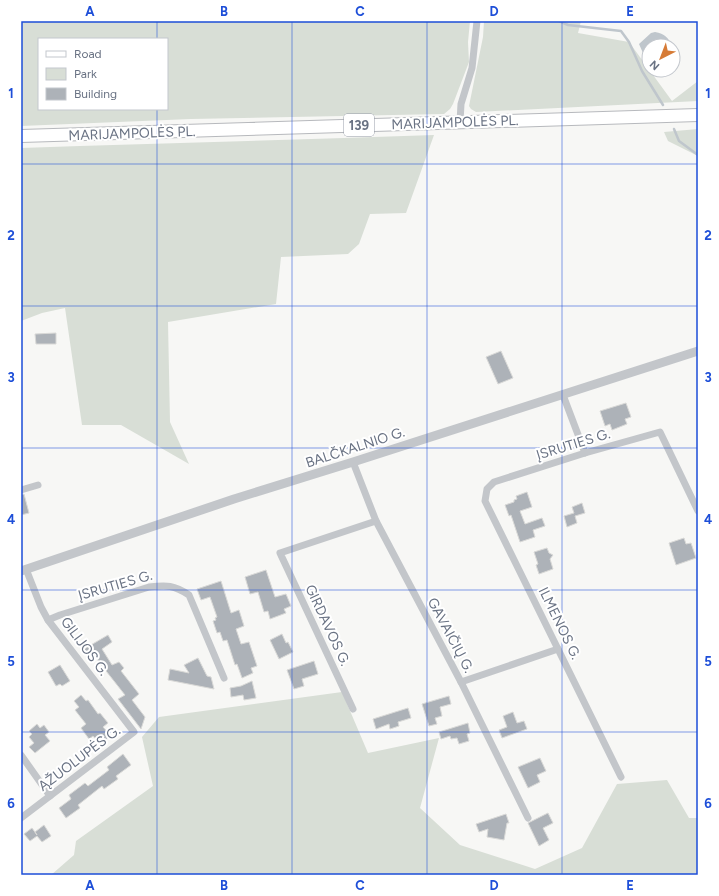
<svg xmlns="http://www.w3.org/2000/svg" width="719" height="896" viewBox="0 0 719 896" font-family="Figtree,sans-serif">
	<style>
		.green { fill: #d8ded6; fill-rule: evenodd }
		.water { fill: #bfc6cc }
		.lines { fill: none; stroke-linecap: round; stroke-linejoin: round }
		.stream { stroke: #bfc6cc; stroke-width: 2.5 }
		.building { fill: #adb2b8; stroke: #d9d9d7 }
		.primary-casing { stroke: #b7b9bd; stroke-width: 14 }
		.minor { stroke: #c3c6ca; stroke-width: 7 }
		.tertiary { stroke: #c3c6ca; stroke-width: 9 }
		.primary { stroke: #fff; stroke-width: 12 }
		.grid { fill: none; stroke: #1d4ed8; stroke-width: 1; stroke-opacity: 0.55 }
		.labels { text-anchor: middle; stroke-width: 4; stroke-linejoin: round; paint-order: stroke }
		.shield { fill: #fff; stroke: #969ca8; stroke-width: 1 }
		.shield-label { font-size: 13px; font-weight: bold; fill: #697283 }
		.street-label { font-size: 14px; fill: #697283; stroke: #fff }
		.neatline { fill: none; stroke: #1d4ed8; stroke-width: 1.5 }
		.grid-label { font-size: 13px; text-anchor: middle; font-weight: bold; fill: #1d4ed8 }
	</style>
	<rect width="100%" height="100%" fill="#f7f7f5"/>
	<g class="green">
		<path d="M21 21H470L468 42 469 62 453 104 450 109 444 114 191 119 21 126ZM39 39H167V109H39Z"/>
		<polygon points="484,21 581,21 578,33 629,42 672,101 698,81 698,101 476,112 471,109 469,106 483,37"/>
		<polygon points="698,129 698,156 668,141 664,132"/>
		<path d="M434 135 406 213 370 214 359 244 348 254 281 257 276 304 168 322 170 422 189 464 121 425H82L65 308 42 313 21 321V148C159 143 296 140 434 135Z"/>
		<polygon points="342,692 368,753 439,738 420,808 460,845 535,869 582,848 617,784 667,780 689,818 698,818 698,875 51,875 74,855 76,841 153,786 142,737 159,717"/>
	</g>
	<path class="water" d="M655 32C665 34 668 37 672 46H649V58L643 53 639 44 651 33Z"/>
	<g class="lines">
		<g class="stream">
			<polyline points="559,21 568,25 621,31 629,42 642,71 663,105"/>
			<polyline points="674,129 679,141 698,155"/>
		</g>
	</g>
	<g class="building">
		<polygon points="56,333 56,344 36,344 35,334"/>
		<polygon points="501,351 513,378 498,384 486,357"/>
		<polygon points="626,403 631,417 625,419 627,424 612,430 610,424 605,426 600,411"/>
		<polygon points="527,492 532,507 520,511 525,524 542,518 545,526 533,530 535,537 520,542 511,515 509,516 505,505 514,502 514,500 517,499 516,496"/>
		<polygon points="24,494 29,513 21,515 21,495"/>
		<polygon points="582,503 585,513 575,516 577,523 567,527 564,516 574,513 572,507"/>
		<polygon points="684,538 686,544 691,543 696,558 676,565 669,543"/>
		<polygon points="547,548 549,553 553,555 550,559 553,569 539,574 536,565 538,564 534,552"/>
		<polygon points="266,570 275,597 286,594 291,606 284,609 286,613 270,619 268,611 264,612 258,592 250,594 245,577"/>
		<polygon points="221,581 231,613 239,610 244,626 236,629 241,644 249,642 257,666 251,668 253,673 242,678 237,664 235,665 227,640 223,641 220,632 217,633 213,621 216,620 215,618 217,617 210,597 201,600 197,589"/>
		<polygon points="282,634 286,643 288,642 293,652 279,659 270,640"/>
		<polygon points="108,635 112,642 102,649 112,665 119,662 124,668 121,671 139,694 132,700 145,717 141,729 118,699 125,695 99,662 94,653 88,656 84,649"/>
		<polygon points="198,658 207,676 211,677 214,689 168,680 170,669 189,673 184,665"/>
		<polygon points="314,661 318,674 302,679 304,686 294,689 287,670"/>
		<polygon points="60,665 70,681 62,686 60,684 56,686 48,672"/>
		<polygon points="252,681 256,698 244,700 243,695 231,697 230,688 241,686"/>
		<polygon points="81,695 86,701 88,700 98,714 100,713 108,723 103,727 111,736 100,744 93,736 89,739 81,728 86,724 75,710 79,707 74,701"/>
		<polygon points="449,696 451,704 440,707 442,716 435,718 437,724 429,726 422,704"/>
		<polygon points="408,708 411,718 398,722 399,726 390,729 389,724 376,729 373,719"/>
		<polygon points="513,712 517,723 524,721 527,729 502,738 499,730 507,727 503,716"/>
		<polygon points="468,723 470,733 467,734 469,741 459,744 457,738 451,739 450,736 441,739 439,732"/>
		<polygon points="37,724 40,728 44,725 49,732 45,735 50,741 35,753 29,747 34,743 29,737 32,734 29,731"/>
		<polygon points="123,754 131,765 116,776 118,779 104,789 102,786 78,805 80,808 66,818 59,808 71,799 69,795 85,783 88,786 109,770 107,767"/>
		<polygon points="540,758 546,771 537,775 540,782 528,788 518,767"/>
		<polygon points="548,813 553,823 543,828 549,840 539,846 528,823"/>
		<polygon points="506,814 509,823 507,823 504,840 487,837 488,829 479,832 476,824"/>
		<polygon points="44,825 51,836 42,842 37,836 30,841 24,834 32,828 37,835 35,832"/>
	</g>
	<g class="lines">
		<defs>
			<polyline id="primary" points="21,136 698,115"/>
		</defs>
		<use href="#primary" class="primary-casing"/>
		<g class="minor">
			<polyline points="460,122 461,104 472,68 477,21"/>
			<polyline points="563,395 585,453"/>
			<polyline points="353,462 376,521 461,682 528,818"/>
			<polyline points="21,490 38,485"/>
			<path d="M48 620 60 615 149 587C167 585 174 585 189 595L224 678"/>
			<polyline points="461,682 558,649"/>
			<polyline points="353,709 280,553 376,521"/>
			<polyline points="21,755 50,796"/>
			<polyline points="621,777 485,501 487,489 494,482 585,453 660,432 698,511"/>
			<polyline points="21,818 134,732 48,620 41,607 26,569"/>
		</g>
		<polyline class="tertiary" points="21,571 234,499 353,462 698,351"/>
		<use href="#primary" class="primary"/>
	</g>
	<path class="grid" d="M157 21V39M292 21V875M427 21V875M562 21V875M157 109V875M21 164H698M21 306H698M21 448H698M21 590H698M21 732H698"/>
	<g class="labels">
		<rect class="shield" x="344" y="114" width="30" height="22" rx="3"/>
		<g class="shield-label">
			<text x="359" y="130">139</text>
		</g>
		<g class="street-label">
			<text transform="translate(455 122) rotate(-2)" y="5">MARIJAMPOLĖS PL.</text>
			<text transform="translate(132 133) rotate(-2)" y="5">MARIJAMPOLĖS PL.</text>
			<text transform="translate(573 444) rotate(-17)" y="5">ĮSRUTIES G.</text>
			<text transform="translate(355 447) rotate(-18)" y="5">BALČKALNIO G.</text>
			<text transform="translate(115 585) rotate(-16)" y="5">ĮSRUTIES G.</text>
			<text transform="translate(560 623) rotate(64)" y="5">ILMENOS G.</text>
			<text transform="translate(328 625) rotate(65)" y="5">GIRDAVOS G.</text>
			<text transform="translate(451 635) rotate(62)" y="5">GAVAIČIŲ G.</text>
			<text transform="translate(85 646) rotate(53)" y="5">GILIJOS G.</text>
			<text transform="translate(79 758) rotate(-37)" y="5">ĄŽUOLUPĖS G.</text>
		</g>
	</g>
	<rect width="719" height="896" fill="none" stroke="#ffffff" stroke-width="44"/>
	<rect x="38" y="38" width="130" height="72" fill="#ffffff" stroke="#c3c7cd"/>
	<rect x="46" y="51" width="20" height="6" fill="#ffffff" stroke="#c3c7cd"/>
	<text x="74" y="58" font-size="12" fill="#697283">Road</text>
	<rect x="46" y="68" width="20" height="12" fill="#d8ded6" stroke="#c3c7cd"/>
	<text x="74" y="78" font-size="12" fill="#697283">Park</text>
	<rect x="46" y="88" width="20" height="12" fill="#adb2b8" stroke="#c3c7cd"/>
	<text x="74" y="98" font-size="12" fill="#697283">Building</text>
	<g transform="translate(661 58) rotate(222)"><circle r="19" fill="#ffffff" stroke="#c3c7cd"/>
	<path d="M0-3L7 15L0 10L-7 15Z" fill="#d67b36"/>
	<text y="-6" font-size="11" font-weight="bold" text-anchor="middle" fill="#697283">N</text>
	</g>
	<rect x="22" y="22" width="675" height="852" class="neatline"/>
	<g class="grid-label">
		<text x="90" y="16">A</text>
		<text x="224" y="16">B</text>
		<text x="360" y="16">C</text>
		<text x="494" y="16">D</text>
		<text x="630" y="16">E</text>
		<text x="11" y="98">1</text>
		<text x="708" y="98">1</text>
		<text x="11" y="240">2</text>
		<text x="708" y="240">2</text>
		<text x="11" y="382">3</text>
		<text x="708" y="382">3</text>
		<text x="11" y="524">4</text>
		<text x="708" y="524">4</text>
		<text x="11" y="666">5</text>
		<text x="708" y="666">5</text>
		<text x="11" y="808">6</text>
		<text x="708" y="808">6</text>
		<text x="90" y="890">A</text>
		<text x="224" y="890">B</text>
		<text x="360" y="890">C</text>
		<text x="494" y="890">D</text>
		<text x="630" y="890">E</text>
	</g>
</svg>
